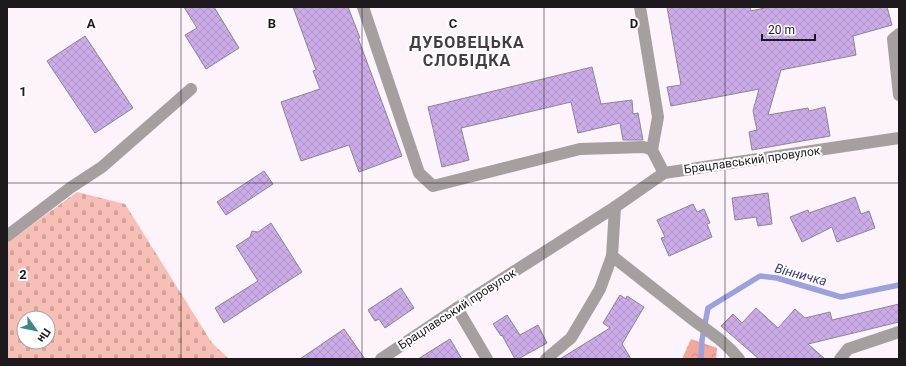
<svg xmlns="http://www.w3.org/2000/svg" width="906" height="366" viewBox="0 0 906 366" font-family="Roboto,sans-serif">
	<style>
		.forest { fill: url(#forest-crowns) }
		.cemetery { fill: url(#cemetery-stones); fill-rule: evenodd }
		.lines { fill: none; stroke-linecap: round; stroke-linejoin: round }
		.stream { stroke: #9ba0df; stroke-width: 5.5 }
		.building { fill: url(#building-cross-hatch); stroke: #8b8591 }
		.minor { stroke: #a69fa0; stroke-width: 12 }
		.grid { fill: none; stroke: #1e191d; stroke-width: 1; stroke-opacity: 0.55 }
		.labels { text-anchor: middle; stroke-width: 4; stroke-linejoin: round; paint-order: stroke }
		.street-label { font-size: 12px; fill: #1e191d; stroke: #fff }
		.water-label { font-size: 13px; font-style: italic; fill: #3d3b86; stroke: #fff }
		.district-label { font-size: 16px; font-weight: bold; letter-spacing: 1px; fill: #463c43; stroke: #fff }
		.grid-label { font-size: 13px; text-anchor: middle; font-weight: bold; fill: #1e191d; stroke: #fff; stroke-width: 4; stroke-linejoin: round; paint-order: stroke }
	</style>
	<defs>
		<pattern id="forest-crowns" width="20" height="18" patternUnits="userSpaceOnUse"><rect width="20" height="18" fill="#f2a79a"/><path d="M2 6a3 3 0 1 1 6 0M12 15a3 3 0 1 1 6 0" fill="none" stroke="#cf8f84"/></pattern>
		<pattern id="cemetery-stones" width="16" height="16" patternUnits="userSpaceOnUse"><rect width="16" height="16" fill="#f7bfb5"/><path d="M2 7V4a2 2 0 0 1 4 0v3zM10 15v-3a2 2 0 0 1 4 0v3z" fill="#d3a49b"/></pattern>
		<pattern id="building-cross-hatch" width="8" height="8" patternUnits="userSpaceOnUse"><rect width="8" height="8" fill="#cbabe8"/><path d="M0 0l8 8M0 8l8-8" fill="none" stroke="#ae93c7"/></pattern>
	</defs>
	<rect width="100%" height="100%" fill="#fdf3fa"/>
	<polygon class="forest" points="691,339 717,348 716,359 682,359"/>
	<path class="cemetery" d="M77 192 125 204 212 343 229 359H7V243ZM24 318H48V342H24Z"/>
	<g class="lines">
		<polyline class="stream" points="701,359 702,340 708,308 760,276 777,278 841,297 899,285"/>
	</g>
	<g class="building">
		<polygon points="184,7 214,7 239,48 206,69 185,35 197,28"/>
		<polygon points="293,7 348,7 360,38 358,38 402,156 359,172 349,145 301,161 281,102 320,89 313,71 316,70"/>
		<polygon points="667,7 750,7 751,11 769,7 887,7 892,25 853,36 856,55 781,70 768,115 808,108 809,111 825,107 830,136 752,150 749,132 757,130 753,111 759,89 671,106 667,87 681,85"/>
		<polygon points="85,36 133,108 95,133 47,61"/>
		<polygon points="592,67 601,104 632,100 633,114 638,113 643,140 623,140 620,123 578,133 571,102 461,128 469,160 442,167 428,107"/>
		<polygon points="264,171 273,184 226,215 217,202"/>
		<polygon points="768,193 772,224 758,226 756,217 735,220 732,198"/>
		<polygon points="855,197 861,214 869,211 875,228 837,242 832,227 802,242 790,217 808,210 809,213"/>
		<polygon points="693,204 697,212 704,209 710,223 707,224 712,237 669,256 661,238 665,237 657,220"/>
		<polygon points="271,223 302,272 224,323 215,308 258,281 236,246 250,237 252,231 258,232"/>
		<polygon points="401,288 414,308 385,328 379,319 375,321 368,310"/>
		<polygon points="620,295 626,299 627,296 644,307 622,344 631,359 560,359 610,328 603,323"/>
		<polygon points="899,304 899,322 808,344 825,359 759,359 721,326 733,314 742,323 756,308 778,328 795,309 805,318 830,312 832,320"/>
		<polygon points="507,315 520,335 538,325 547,343 518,359 515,359 502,335 501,336 493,324"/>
		<polygon points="344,329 365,359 300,359"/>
		<polygon points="450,339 462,359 418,359"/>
	</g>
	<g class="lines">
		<g class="minor">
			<polyline points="363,7 419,173 433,186 580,149 644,147 652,150 664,173"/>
			<polyline points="640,7 658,117 652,150"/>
			<polyline points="899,34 893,39 899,95"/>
			<polyline points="7,236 70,188 102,167 191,89"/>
			<path d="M612 256C639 277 665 298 692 319 709 332 726 342 739 359"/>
			<polyline points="457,308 487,359"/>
			<polyline points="381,359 457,308 615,207 664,173 899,138"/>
			<polyline points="546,359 571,338 600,289 612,256 615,207"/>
			<polyline points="840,359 848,349 899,332"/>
		</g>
	</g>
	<path class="grid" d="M181 7V359M362 7V359M544 7V359M725 7V359M7 183H899"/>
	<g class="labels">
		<g class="street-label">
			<text transform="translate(752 160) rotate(-8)" y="4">Брацлавський провулок</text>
			<text transform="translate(457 309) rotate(-33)" y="4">Брацлавський провулок</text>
		</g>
		<g class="water-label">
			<text transform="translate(801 274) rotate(15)" y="5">Вінничка</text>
		</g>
		<g class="district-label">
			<text x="467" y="48">ДУБОВЕЦЬКА<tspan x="467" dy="18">СЛОБІДКА</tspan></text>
		</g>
	</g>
	<g class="grid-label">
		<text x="91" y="28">A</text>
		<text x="272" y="28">B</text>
		<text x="453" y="28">C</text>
		<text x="634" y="28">D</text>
		<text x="23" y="96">1</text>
		<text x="23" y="279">2</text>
	</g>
	<rect width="906" height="366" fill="none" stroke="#1e191d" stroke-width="16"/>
	<g transform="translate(36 330) rotate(123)"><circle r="19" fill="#ffffff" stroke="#a5a3a5"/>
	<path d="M0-3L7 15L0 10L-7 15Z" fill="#3d8688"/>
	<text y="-6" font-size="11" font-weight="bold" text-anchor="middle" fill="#1e191d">Пн</text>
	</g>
	<path d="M762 34v6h53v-6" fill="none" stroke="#1e191d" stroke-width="2"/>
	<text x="768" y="34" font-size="12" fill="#1e191d" stroke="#ffffff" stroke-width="3" paint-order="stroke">20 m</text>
</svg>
